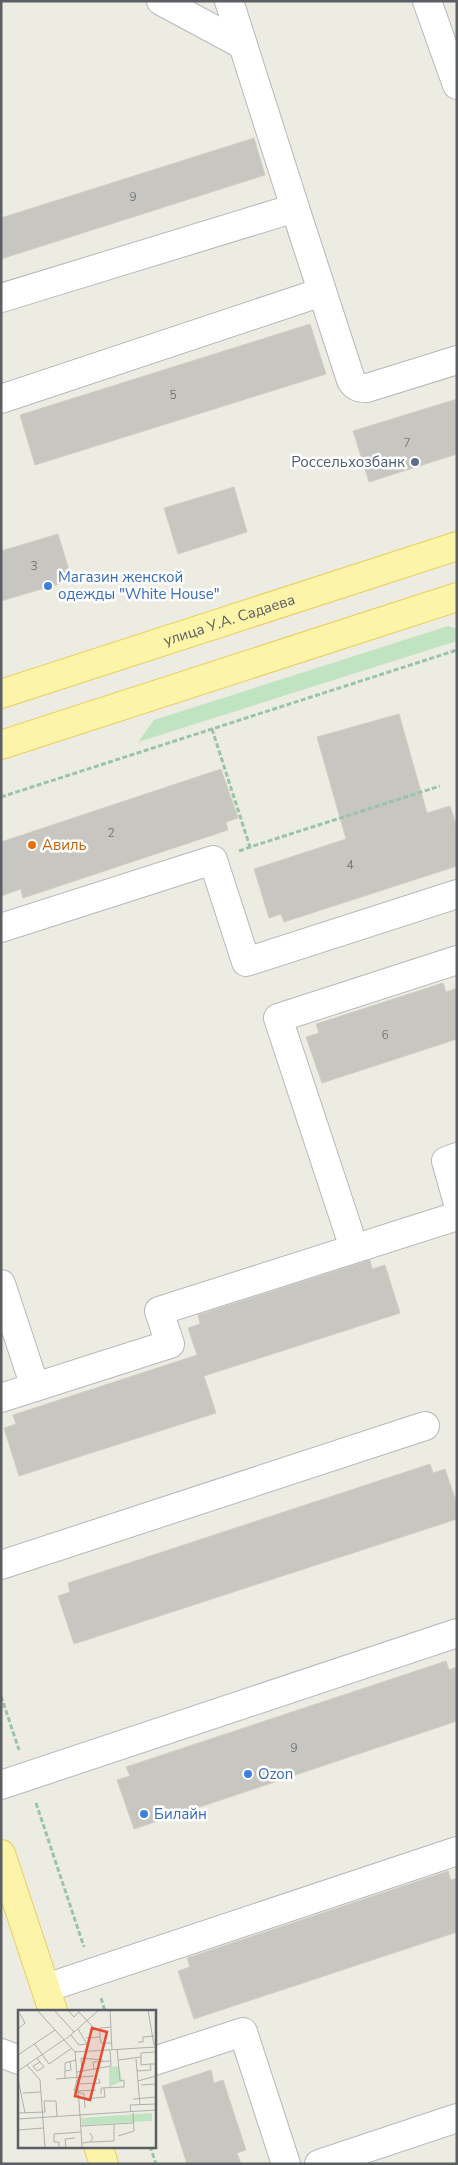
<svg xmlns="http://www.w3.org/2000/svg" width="458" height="2165" viewBox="0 0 458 2165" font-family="'Nunito Sans',sans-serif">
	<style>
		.green { fill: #c0e4c2 }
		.building { fill: #c8c6c0; stroke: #d2cec2 }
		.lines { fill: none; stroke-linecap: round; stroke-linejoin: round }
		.minor-casing { stroke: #b5b8bd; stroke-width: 30 }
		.major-casing { stroke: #eccd5d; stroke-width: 30 }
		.path { stroke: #9ac4a9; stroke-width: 3; stroke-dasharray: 5 2.5; stroke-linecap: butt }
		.minor { stroke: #fff; stroke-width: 28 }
		.major { stroke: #fcf4a9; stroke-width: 28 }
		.service-dot { fill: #5c6f8a; stroke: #fff; stroke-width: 2 }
		.shop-dot { fill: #3f7fe0; stroke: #fff; stroke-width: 2 }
		.food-dot { fill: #e8710a; stroke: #fff; stroke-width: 2 }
		.labels { text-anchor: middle; stroke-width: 5; stroke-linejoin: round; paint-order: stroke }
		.number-label { font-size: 12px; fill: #76787a }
		.service-label { font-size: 15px; fill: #4e5e75; stroke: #fff; text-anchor: end }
		.shop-label { font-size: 15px; fill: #366cbe; stroke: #fff; text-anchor: start }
		.street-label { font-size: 15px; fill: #5b5e63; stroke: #fff }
		.food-label { font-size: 15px; fill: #c56008; stroke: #fff; text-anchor: start }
		.inset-road { fill: none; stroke: #afafac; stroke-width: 1 }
		.view { fill: #e24d34; fill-opacity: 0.15; stroke: #e24d34; stroke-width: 2.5 }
		.inset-edge { fill: none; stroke: #5b5e63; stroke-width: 2.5 }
	</style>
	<rect width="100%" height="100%" fill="#edece3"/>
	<polygon class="green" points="448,626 457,629 457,641 138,742 154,720"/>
	<g class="building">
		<polygon points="254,138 265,175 1,259 1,218"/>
		<polygon points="310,324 326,374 35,465 20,415"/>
		<polygon points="457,399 457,454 369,482 353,431"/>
		<polygon points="234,487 247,532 178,554 164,508"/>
		<polygon points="58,534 72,580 1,601 1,551"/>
		<polygon points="399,714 427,813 450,806 457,827 457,866 284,922 281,914 269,918 254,869 346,839 317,737"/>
		<polygon points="221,769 238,818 226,822 228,830 23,898 21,889 1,896 1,842"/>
		<polygon points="443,983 446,992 457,988 457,1039 322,1083 306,1037 319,1033 316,1024"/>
		<polygon points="370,1260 372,1269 385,1265 400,1313 204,1376 216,1413 19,1476 4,1428 16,1424 13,1415 197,1355 188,1328 200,1324 198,1315"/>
		<polygon points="430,1464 433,1473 445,1469 457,1504 457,1519 74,1644 58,1596 70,1592 68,1583"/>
		<polygon points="446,1661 449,1670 457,1667 457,1721 134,1829 117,1780 130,1776 126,1767"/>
		<polygon points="448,1871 451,1880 457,1878 457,1932 194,2019 178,1971 190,1967 187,1958"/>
		<polygon points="211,2070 214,2083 223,2080 246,2150 237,2153 241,2164 187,2164 162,2086"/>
	</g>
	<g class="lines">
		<defs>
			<g id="minor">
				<polyline points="161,1 243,45"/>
				<polyline points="427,1 457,85"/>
				<path d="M295 208 351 380C355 387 359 388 367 388L457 360"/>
				<polyline points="1,298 295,208 229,1"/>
				<polyline points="1,399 322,292"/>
				<polyline points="1,928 213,860 246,962 457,894"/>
				<polyline points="457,1157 446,1161 457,1200"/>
				<polyline points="354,1248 278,1018 457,960"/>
				<polyline points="1,1284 35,1387"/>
				<polyline points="1,1398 170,1344 159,1311 457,1216"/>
				<polyline points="1,1565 425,1426"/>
				<polyline points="1,1785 457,1633"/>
				<polyline points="46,1988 457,1851"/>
				<polyline points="1,2053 19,2060"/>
				<polyline points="154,2061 243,2032 286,2164"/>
				<polyline points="319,2164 457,2118"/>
			</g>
			<g id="major">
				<path id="s1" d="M1 694 457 546"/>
				<polyline points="1,745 457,597"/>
				<polyline points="1,1854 53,2011"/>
				<polyline points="98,2146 104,2164"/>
			</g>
		</defs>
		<use href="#minor" class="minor-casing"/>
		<use href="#major" class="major-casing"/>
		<g class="path">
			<polyline points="212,729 250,847 440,786"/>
			<polyline points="1,797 457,650"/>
			<polyline points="239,851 250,847"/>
			<polyline points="1,1696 19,1750"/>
			<polyline points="36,1803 84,1947"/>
			<polyline points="101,1998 105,2011"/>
			<polyline points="150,2146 156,2164"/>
		</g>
		<use href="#minor" class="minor"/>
		<use href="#major" class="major"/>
	</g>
	<circle class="service-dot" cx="415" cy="462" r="5"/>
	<g class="shop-dot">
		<circle cx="48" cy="586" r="5"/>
		<circle cx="248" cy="1774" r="5"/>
		<circle cx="144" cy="1814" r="5"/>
	</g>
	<circle class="food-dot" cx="32" cy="845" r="5"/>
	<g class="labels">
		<g class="number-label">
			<text x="133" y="201">9</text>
			<text x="173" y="399">5</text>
			<text x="407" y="447">7</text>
			<text x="34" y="570">3</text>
			<text x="111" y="837">2</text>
			<text x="350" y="869">4</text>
			<text x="385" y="1039">6</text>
			<text x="294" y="1752">9</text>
		</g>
		<g class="service-label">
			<text x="405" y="467">Россельхозбанк</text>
		</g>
		<g class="shop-label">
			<text x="58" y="582">Магазин женской<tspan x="58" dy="17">одежды "White House"</tspan></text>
			<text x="258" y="1779">Ozon</text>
			<text x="154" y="1819">Билайн</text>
		</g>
		<g class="street-label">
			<text dy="5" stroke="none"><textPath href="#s1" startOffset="240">улица У.А. Садаева</textPath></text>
		</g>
		<g class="food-label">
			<text x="42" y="850">Авиль</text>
		</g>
	</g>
	<g transform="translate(18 2010)">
		<rect width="138" height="138" fill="#edece3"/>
		<path d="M101 56 104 71 91 77V57ZM134 103V111L64 115 63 108Z" fill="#c0e4c2"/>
		<path class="inset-road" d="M19 0 57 42 138 37M36 0 56 22M50 0 56 7 61 2M59 0 76 18M92 0 94 40M130 0 136 35M0 19 7 13 2 4M53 25 61 35 69 34 60 19M82 27 83 33H94M68 28 82 27V18L93 17M48 29 81 0M120 32H125V27L136 26M16 33 31 54 54 38M57 41 62 105M0 45 37 20M19 48 22 52 15 56 19 61 26 57 22 52M118 49 122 95M100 50 123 47M132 54 123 55V43L137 42M9 55 22 70 27 137M76 60 75 52 92 51M0 61 47 29M47 61 53 60 52 51M119 61 133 60 132 54H138M59 62 93 56 92 40M64 62 63 48 85 50M0 69 7 103M38 69 76 66M47 69V53L58 50M59 70 56 81 66 84 67 98M120 71 138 66M60 74 82 73 81 69M123 75 138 74M60 81 78 80M5 83 23 82M83 84V78L106 77V70L102 71 99 39M66 89 87 87 86 78M115 89 138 87M26 91H38L39 106M113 102 112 95 138 94M0 103 27 102 26 91M62 105 64 137M0 109 138 100M63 116 115 113M0 120 25 118M100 126 116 121 115 103M72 132 96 131V114M64 133 72 132 75 128 72 123M41 137V132H36V124L63 122M48 137 47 129 57 128"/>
		<path class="view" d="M74 18 89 22 72 90 57 86Z"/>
		<rect width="138" height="138" class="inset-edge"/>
	</g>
	<rect width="458" height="2165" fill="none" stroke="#5b5e63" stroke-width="5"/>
</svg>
